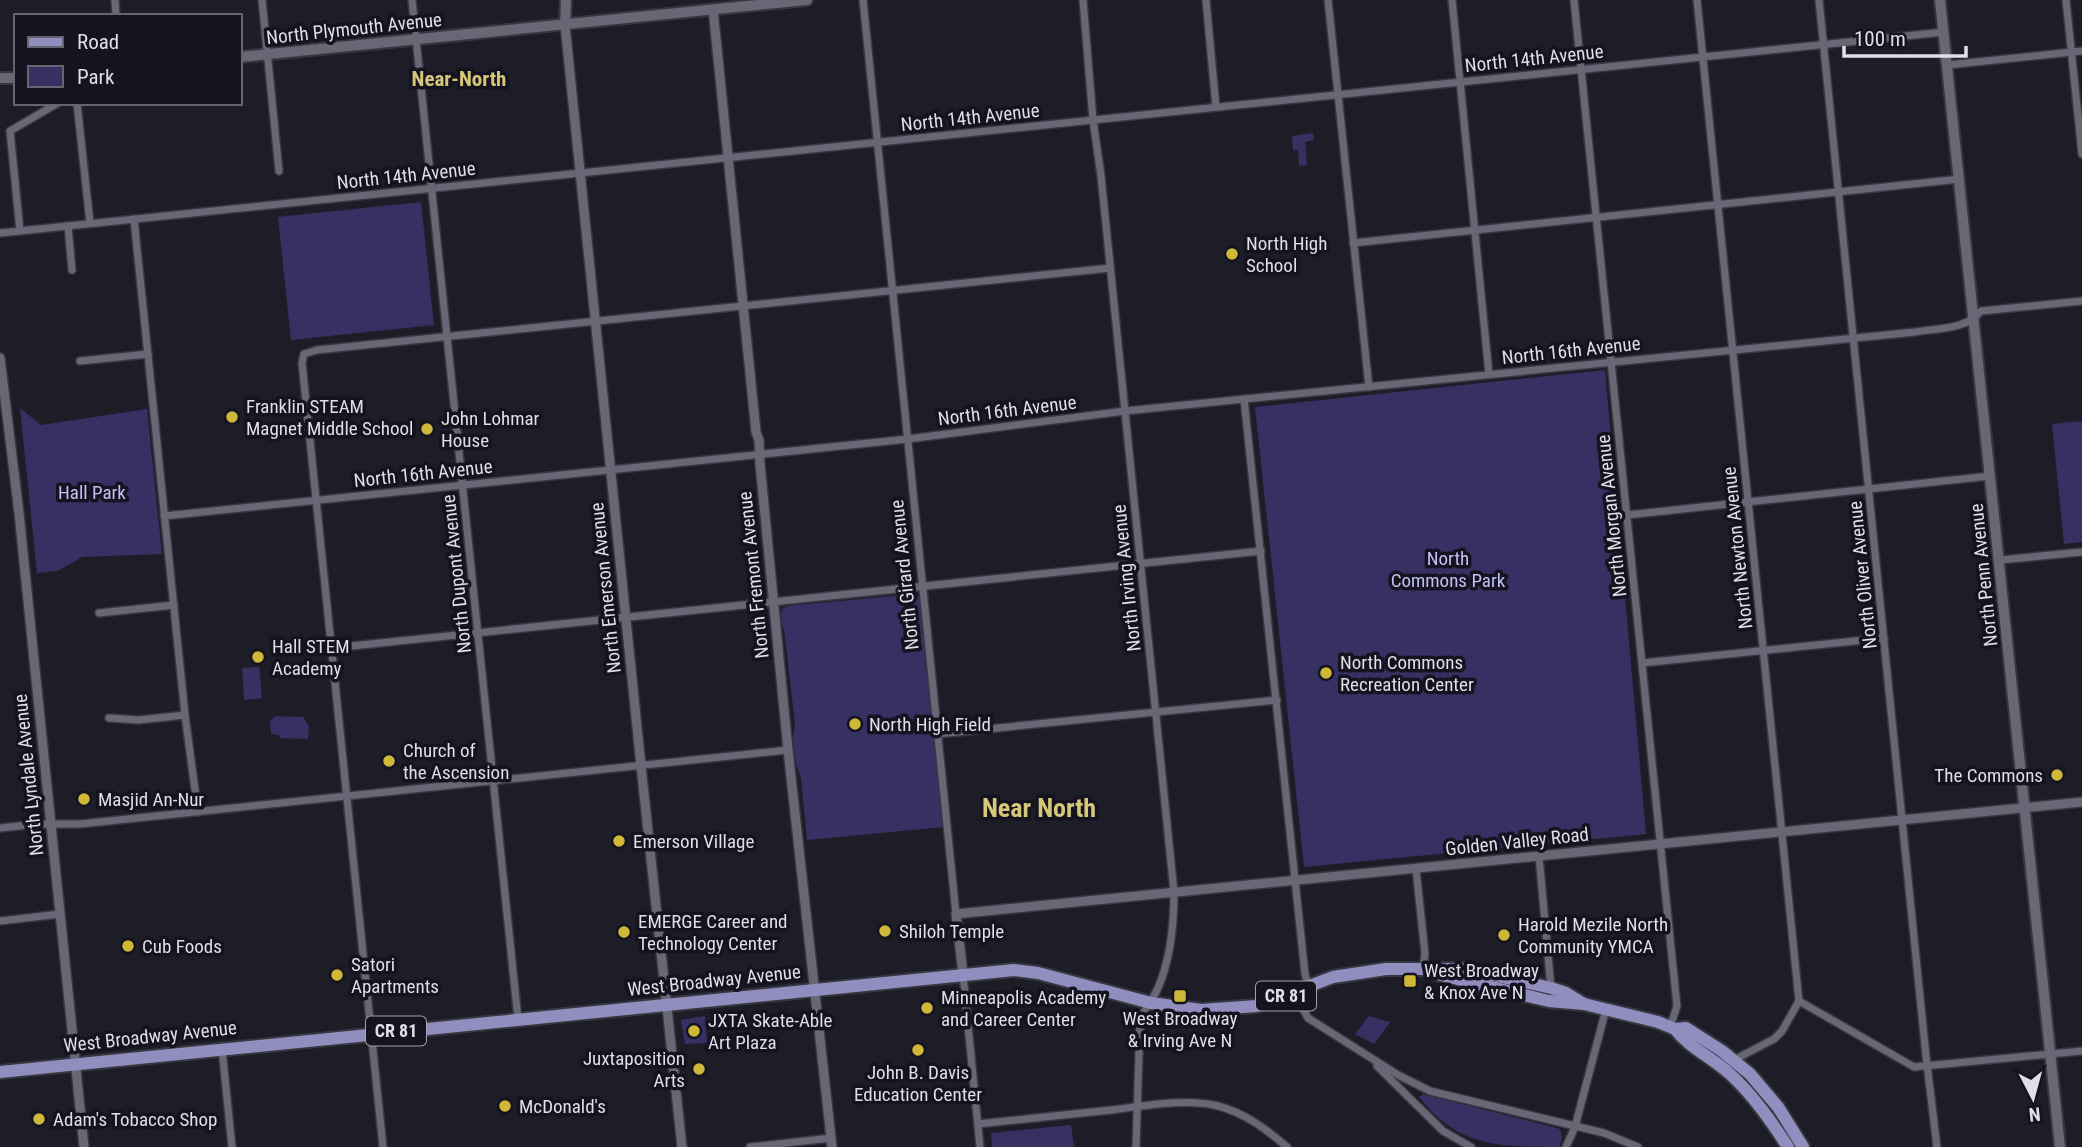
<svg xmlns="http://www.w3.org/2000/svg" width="2082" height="1147" viewBox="0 0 2082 1147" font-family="'Roboto Condensed',sans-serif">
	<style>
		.green { fill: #363063 }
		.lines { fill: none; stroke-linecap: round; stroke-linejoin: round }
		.minor-casing { stroke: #373740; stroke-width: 10 }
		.tertiary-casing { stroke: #373740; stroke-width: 12 }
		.secondary-casing { stroke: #373740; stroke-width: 14 }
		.primary-casing { stroke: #373740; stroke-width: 16 }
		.minor { stroke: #676775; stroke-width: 7 }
		.tertiary { stroke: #676775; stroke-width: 9 }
		.secondary { stroke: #676775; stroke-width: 10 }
		.primary { stroke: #918ebf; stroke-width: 12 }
		.poi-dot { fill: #cfb837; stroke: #14131f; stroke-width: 2.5 }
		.labels { text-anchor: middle; stroke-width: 7; stroke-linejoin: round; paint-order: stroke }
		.shield { fill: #14131f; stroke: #a2a2ac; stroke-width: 2 }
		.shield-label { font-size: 18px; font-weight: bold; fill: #dfdfe8 }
		.street-label { font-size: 19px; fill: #dfdfe8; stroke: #14131f }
		.poi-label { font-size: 19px; fill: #dfdfe8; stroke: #14131f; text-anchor: start }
		.park-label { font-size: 19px; fill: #c2bff7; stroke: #14131f }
		.neighbourhood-label { font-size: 21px; font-weight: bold; fill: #d5c678; stroke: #14131f }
		.district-label { font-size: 26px; font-weight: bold; fill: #d5c678; stroke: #14131f }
	</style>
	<rect width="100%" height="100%" fill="#1d1d28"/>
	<g class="green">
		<polygon points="1313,133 1314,140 1305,142 1307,165 1299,166 1298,150 1293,150 1292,136"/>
		<polygon points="421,202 434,325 291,340 278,217"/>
		<polygon points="1605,370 1646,834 1304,867 1255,407"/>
		<polygon points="20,408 41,425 147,409 162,554 82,557 58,571 37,573"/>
		<polygon points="2082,421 2082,542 2064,544 2052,424"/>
		<polygon points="914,594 921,599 944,827 807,840 801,778 796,764 793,740 795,724 784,630 780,619 782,609 788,606"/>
		<polygon points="259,667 262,698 244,700 242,668"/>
		<polygon points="275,716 303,717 309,726 308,739 280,738 279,735 271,734 270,722"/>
		<polygon points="705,1016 707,1043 685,1044 681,1020"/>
		<polygon points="1369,1016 1390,1022 1374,1044 1355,1034"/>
		<path d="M1423 1094 1560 1129 1562 1137 1560 1147C1498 1147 1458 1147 1419 1097Z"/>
		<polygon points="1071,1125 1074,1147 992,1147 991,1133"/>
	</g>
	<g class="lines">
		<defs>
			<g id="minor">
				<polyline points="115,0 116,16"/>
				<polyline points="262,0 279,171"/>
				<polyline points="412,0 518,1019"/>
				<polyline points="863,0 956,914"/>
				<path d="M1083 0 1093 120 1101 176 1174 892C1174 925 1171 958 1158 988 1153 1000 1143 1009 1140 1022L1136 1147"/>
				<polyline points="1206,0 1216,107"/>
				<polyline points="1328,0 1369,387"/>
				<polyline points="1452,0 1489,374"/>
				<polyline points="1574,0 1677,1006 1670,1027"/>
				<polyline points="1697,0 1799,1001 1782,1031 1774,1039 1734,1060"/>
				<polyline points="1819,0 1926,1056 1937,1147"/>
				<polyline points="2066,0 2082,154"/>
				<polyline points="1947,65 2082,51"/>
				<polyline points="77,103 90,223"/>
				<polyline points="134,219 185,715 198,812"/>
				<polyline points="68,226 72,270"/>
				<polyline points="20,231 10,131 58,103"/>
				<polyline points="0,233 1944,32"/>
				<polyline points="1353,243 1960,179"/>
				<polyline points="80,361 148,354"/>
				<polyline points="1244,399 1305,974 1309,986"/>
				<polyline points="1627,515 1990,476"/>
				<path d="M164 516 908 439 1125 411 1915 332C1938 328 1966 330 1981 311L2082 301"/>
				<polyline points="2000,560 2082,552"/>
				<polyline points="99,613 174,605"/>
				<polyline points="332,648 1261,551"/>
				<polyline points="1642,663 1884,638"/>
				<polyline points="109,718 139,720 185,715"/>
				<polyline points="937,734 1277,700"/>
				<polyline points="0,828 37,824 80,824 788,750"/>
				<polyline points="1539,856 1551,988"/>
				<polyline points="1416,869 1425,954 1423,969"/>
				<polyline points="0,921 60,914"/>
				<polyline points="963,974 980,1147"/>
				<polyline points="1294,992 1308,1018 1398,1075 1430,1091 1604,1133 1638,1147"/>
				<polyline points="1799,1001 1914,1067 2082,1051"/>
				<polyline points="222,1049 232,1147"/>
				<polyline points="1377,1066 1443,1131 1471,1147"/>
				<path d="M978 1124C1022 1119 1067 1115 1111 1110 1145 1106 1185 1098 1218 1106 1245 1113 1266 1129 1287 1147"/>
				<polyline points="383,1147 302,363 304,354 317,350 1110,268"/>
				<polyline points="750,1147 831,1138"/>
				<polyline points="1566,1147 1575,1127 1606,1009"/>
			</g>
			<g id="tertiary">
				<polyline points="713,9 756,432 759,440 760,464 788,750 832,1147"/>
				<polyline points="565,25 641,766 682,1147"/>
				<polyline points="0,358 19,513 84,1147"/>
				<polyline points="963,974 956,914 2082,802"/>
			</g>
			<g id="secondary">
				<polyline points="1940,0 2060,1147"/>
				<polyline points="565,25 566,0"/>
				<polyline points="240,57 807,0"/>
				<polyline points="0,78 16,78"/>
			</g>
			<g id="primary">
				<polyline points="1437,974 1549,1001 1584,1004 1658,1022 1675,1029 1686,1028 1722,1051 1750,1074 1778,1107 1803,1147"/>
				<path d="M1675 1029C1689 1048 1712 1057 1730 1074 1753 1095 1771 1121 1788 1147"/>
				<polyline points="0,1072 1014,970 1038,973 1151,1003 1201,1010 1257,1006 1333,977 1386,969 1466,969 1551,988 1566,993 1584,1004"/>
			</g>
		</defs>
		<use href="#minor" class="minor-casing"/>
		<use href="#tertiary" class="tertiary-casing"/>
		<use href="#secondary" class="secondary-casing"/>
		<use href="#primary" class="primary-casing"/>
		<use href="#minor" class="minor"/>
		<use href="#tertiary" class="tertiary"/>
		<use href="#secondary" class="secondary"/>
		<use href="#primary" class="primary"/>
	</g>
	<g class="poi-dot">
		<circle cx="1232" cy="254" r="7"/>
		<circle cx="232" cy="417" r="7"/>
		<circle cx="427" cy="429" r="7"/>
		<circle cx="258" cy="657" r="7"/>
		<circle cx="1326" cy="673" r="7"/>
		<circle cx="855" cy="724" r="7"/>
		<circle cx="389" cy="761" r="7"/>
		<circle cx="2057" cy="775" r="7"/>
		<circle cx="84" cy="799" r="7"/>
		<circle cx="619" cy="841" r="7"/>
		<circle cx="885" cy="931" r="7"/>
		<circle cx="624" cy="932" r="7"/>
		<circle cx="1504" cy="935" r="7"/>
		<circle cx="128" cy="946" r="7"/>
		<circle cx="337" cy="975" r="7"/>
		<rect x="1403" y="974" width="14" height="14" rx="3.5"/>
		<rect x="1173" y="989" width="14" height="14" rx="3.5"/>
		<circle cx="927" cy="1008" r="7"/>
		<circle cx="694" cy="1031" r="7"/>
		<circle cx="918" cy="1050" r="7"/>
		<circle cx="699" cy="1069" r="7"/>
		<circle cx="505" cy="1106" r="7"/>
		<circle cx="39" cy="1119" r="7"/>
	</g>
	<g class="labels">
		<g class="shield">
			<rect x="1256" y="981.5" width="60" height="29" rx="5"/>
			<rect x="366" y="1016.5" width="60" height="29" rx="5"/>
		</g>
		<g class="shield-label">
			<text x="1286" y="1002">CR 81</text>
			<text x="396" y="1037">CR 81</text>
		</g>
		<g class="street-label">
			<text transform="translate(354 28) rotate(-6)" y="7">North Plymouth Avenue</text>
			<text transform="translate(1534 58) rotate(-6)" y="7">North 14th Avenue</text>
			<text transform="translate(970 117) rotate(-6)" y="7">North 14th Avenue</text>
			<text transform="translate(406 175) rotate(-6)" y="7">North 14th Avenue</text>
			<text transform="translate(1571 350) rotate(-6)" y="7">North 16th Avenue</text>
			<text transform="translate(1007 410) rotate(-7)" y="7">North 16th Avenue</text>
			<text transform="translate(423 473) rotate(-6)" y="7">North 16th Avenue</text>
			<text transform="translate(1611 516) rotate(-96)" y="7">North Morgan Avenue</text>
			<text transform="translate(1737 548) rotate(-96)" y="7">North Newton Avenue</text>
			<text transform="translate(456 574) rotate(-96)" y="7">North Dupont Avenue</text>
			<text transform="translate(753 575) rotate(-96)" y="7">North Fremont Avenue</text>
			<text transform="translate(904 575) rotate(-96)" y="7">North Girard Avenue</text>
			<text transform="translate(1862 575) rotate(-96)" y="7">North Oliver Avenue</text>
			<text transform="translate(1983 575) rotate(-96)" y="7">North Penn Avenue</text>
			<text transform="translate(1126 578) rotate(-96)" y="7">North Irving Avenue</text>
			<text transform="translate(605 588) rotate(-96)" y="7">North Emerson Avenue</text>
			<text transform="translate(28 775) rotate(-96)" y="7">North Lyndale Avenue</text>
			<text transform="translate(1517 841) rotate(-6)" y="7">Golden Valley Road</text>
			<text transform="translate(714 980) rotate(-6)" y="7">West Broadway Avenue</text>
			<text transform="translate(150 1036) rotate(-6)" y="7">West Broadway Avenue</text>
		</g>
		<g class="poi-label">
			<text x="1246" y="250">North High<tspan x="1246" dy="22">School</tspan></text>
			<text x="246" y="413">Franklin STEAM<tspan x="246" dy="22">Magnet Middle School</tspan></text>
			<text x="441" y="425">John Lohmar<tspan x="441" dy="22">House</tspan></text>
			<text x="272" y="653">Hall STEM<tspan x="272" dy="22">Academy</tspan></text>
			<text x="1340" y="669">North Commons<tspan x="1340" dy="22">Recreation Center</tspan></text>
			<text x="869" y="731">North High Field</text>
			<text x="403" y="757">Church of<tspan x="403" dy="22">the Ascension</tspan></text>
			<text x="2043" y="782" text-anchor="end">The Commons</text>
			<text x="98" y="806">Masjid An-Nur</text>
			<text x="633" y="848">Emerson Village</text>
			<text x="638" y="928">EMERGE Career and<tspan x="638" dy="22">Technology Center</tspan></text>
			<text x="1518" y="931">Harold Mezile North<tspan x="1518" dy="22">Community YMCA</tspan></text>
			<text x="899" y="938">Shiloh Temple</text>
			<text x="142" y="953">Cub Foods</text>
			<text x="351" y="971">Satori<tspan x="351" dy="22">Apartments</tspan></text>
			<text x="1424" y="977">West Broadway<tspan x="1424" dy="22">&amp; Knox Ave N</tspan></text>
			<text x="941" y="1004">Minneapolis Academy<tspan x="941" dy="22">and Career Center</tspan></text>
			<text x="1180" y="1025" text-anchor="middle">West Broadway<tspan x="1180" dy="22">&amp; Irving Ave N</tspan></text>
			<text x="708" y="1027">JXTA Skate-Able<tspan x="708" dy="22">Art Plaza</tspan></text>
			<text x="685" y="1065" text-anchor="end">Juxtaposition<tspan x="685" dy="22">Arts</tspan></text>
			<text x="918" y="1079" text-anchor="middle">John B. Davis<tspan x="918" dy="22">Education Center</tspan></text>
			<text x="519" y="1113">McDonald's</text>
			<text x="53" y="1126">Adam's Tobacco Shop</text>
		</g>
		<g class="park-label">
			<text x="92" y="499">Hall Park</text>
			<text x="1448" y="565">North<tspan x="1448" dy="22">Commons Park</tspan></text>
		</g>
		<g class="neighbourhood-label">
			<text x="459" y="86">Near-North</text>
		</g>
		<g class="district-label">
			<text x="1039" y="817">Near North</text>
		</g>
	</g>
	<rect x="14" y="14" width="228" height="91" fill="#14131f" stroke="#65656f" stroke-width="2"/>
	<rect x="28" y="37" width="35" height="10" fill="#918ebf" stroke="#65656f" stroke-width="2"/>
	<text x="77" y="49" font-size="21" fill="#dfdfe8">Road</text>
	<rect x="28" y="66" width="35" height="21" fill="#363063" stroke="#65656f" stroke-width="2"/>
	<text x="77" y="84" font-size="21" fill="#dfdfe8">Park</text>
	<g transform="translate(2033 1098) rotate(174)" stroke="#14131f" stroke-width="5" paint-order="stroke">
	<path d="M0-5L12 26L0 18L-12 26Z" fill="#dfdfe8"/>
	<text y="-10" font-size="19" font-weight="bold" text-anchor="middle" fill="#dfdfe8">N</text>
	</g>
	<path d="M1844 46v10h122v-10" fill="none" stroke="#dfdfe8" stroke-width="3.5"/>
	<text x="1854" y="46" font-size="21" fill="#dfdfe8" stroke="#14131f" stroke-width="5" paint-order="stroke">100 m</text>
</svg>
